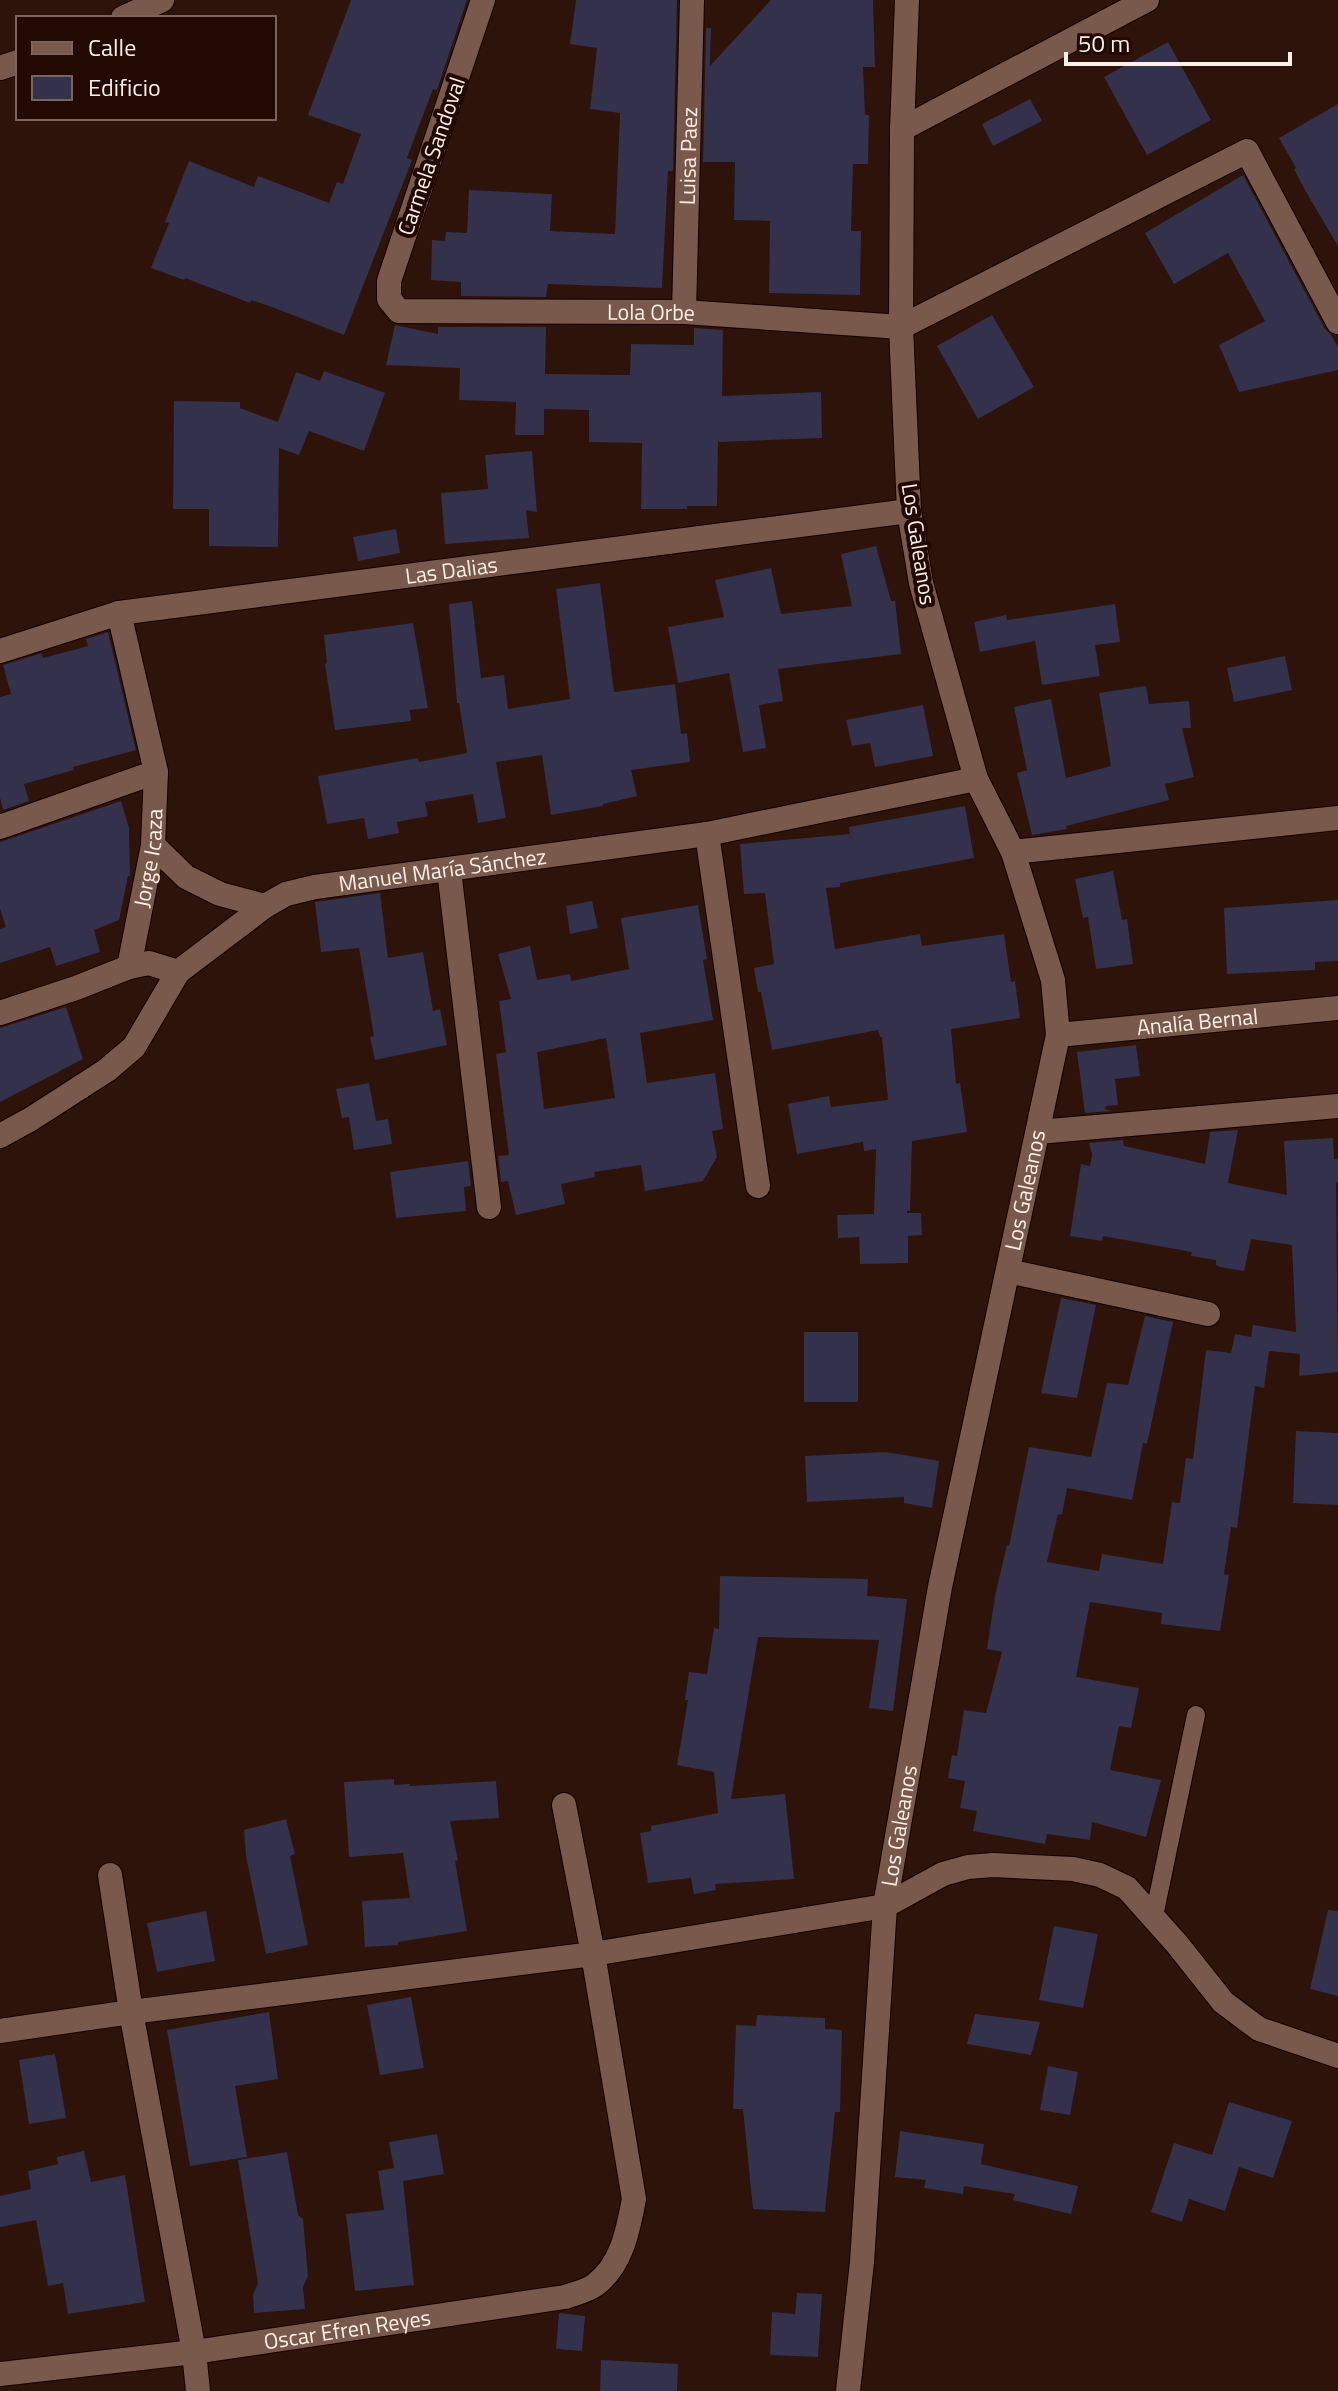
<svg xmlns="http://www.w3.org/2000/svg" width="1338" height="2391" viewBox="0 0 1338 2391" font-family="'Titillium Web',sans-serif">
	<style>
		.building { fill: #33314b; fill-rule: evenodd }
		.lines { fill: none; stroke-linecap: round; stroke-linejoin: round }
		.service-casing { stroke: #140100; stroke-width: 20 }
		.minor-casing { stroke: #140100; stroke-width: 26 }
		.tertiary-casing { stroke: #140100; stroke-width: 26 }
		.service { stroke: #78594c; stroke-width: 18 }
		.minor { stroke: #78594c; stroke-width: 24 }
		.tertiary { stroke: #78594c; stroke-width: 24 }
		.labels { text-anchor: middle; stroke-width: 8; stroke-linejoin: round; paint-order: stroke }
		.street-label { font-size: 22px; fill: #fdeee8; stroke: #220a02 }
	</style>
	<rect width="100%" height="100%" fill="#2d1309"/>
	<g class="building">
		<polygon points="351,0 467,0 437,90 433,89 407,158 412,160 344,335 272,307 251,300 250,303 185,278 184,280 151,268 169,223 165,222 189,161 254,187 258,176 329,203 337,182 343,184 361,134 308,115"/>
		<polygon points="576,0 677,0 673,171 668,171 662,288 548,284 546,297 461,296 461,282 431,280 432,240 445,241 446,232 467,233 469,190 552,194 550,231 615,234 620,113 590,109 597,48 570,44"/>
		<polygon points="771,0 873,0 875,67 863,67 865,115 869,115 868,164 853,164 851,231 861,231 860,295 769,293 770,221 734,220 735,162 703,162 706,28 711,28 710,66"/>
		<polygon points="1168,42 1211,120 1147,155 1104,77"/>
		<polygon points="1030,99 1042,121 993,146 982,124"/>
		<polygon points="1338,104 1338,246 1306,192 1294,169 1296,168 1279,138"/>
		<polygon points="1243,175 1325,329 1331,335 1338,347 1338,370 1239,392 1219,345 1265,321 1228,253 1174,284 1145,233"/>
		<polygon points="992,315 1034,387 978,419 937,346"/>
		<polygon points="395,325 438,334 438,327 546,327 545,374 630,375 631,344 694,345 694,328 723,330 722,396 821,392 822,438 718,442 717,506 687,506 687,509 641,509 642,443 589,442 589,410 544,409 544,435 515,435 516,402 459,400 460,368 386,365"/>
		<polygon points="324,371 385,393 364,451 309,431 299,455 279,448 278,547 209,546 209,509 173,509 174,401 240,402 240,408 278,422 296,372 320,381"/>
		<polygon points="532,451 537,512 526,510 529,538 445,544 441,493 488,489 485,455"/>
		<polygon points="396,529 400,553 358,561 353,537"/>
		<polygon points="876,546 891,601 895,601 901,654 778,669 783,701 759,705 766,748 743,752 729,673 678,683 668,627 724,617 715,580 771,568 781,614 852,606 841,554"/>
		<polygon points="600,583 614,692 675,684 681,734 687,733 690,762 631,770 637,796 603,804 603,806 551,815 542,755 496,762 506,818 478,823 473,794 425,802 428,816 397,822 399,833 368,839 364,818 327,824 318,776 418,758 419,762 467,753 459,703 457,703 449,604 472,601 481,678 504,675 508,709 570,699 556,589"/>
		<polygon points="1115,604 1120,642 1095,645 1100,676 1042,685 1035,641 980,652 974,622 1006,615 1007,620"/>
		<polygon points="413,623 428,708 410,710 411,721 335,730 325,664 327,663 324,635"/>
		<polygon points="108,632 136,750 73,767 74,770 24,784 29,801 3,810 0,798 0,697 11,694 3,665 42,653 43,658 88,646 86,639"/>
		<polygon points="1285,656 1292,690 1234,702 1227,668"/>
		<polygon points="1146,686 1149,704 1189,701 1191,728 1182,728 1194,777 1165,784 1169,800 1066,826 1067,829 1032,835 1017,773 1027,770 1014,707 1051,699 1066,778 1111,766 1099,693"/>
		<polygon points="923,705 933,756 875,767 870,743 852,746 846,720"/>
		<polygon points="121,801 129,828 130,876 128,876 119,920 94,930 100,952 56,966 50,947 0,963 0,929 6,927 0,909 0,842"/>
		<polygon points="965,806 974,858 840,883 840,887 826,888 835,949 920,934 922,946 1004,934 1011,982 1015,981 1020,1018 951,1029 956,1084 960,1083 967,1132 912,1141 910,1211 907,1211 907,1213 921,1213 922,1235 908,1236 908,1263 860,1264 859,1237 838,1238 837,1215 874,1214 876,1149 864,1151 863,1142 797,1154 788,1104 829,1096 831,1107 888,1100 882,1037 880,1037 878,1030 772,1050 761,992 758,992 754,968 774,964 765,893 744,894 740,844 850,834 849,827"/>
		<polygon points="1113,871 1122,920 1127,919 1133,964 1096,969 1088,917 1083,918 1075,879"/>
		<polygon points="380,893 388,958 423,952 433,1011 440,1009 447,1045 375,1060 370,1037 374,1036 359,948 321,952 315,902"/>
		<polygon points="1338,900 1338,961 1315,962 1315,970 1227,974 1224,908"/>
		<polygon points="592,901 598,928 570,934 566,906"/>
		<path d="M698 905 707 959 703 960 713 1020 640 1033 647 1083 715 1073 723 1129 712 1131 717 1157 703 1181 645 1191 641 1165 594 1172 595 1177 561 1184 565 1204 516 1215 508 1181 501 1182 498 1156 509 1155 496 1054 506 1052 499 1001 511 999 498 954 530 946 537 980 570 974 571 981 629 969 621 918ZM606 1038 615 1098 544 1109 537 1052Z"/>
		<polygon points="66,1007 83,1059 0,1102 0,1028"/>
		<polygon points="1136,1045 1140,1076 1115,1079 1118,1105 1106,1106 1105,1109 1112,1111 1085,1113 1077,1052"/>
		<polygon points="369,1083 376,1121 388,1119 392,1144 354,1150 349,1117 342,1118 336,1089"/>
		<polygon points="1238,1130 1228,1183 1287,1195 1284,1141 1333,1138 1334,1159 1338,1159 1338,1182 1336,1183 1338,1372 1299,1376 1300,1354 1269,1351 1264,1388 1255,1386 1237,1528 1231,1527 1224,1574 1229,1575 1220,1631 1161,1624 1162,1613 1090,1602 1076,1677 1139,1688 1131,1728 1119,1726 1110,1770 1161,1780 1146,1837 1092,1822 1090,1840 1047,1834 1045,1844 973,1831 977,1811 960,1808 965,1781 948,1778 952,1755 957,1756 964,1710 986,1713 1002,1652 987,1649 995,1596 1007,1545 1009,1546 1029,1447 1091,1457 1107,1383 1128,1385 1145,1316 1173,1322 1147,1444 1143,1443 1132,1500 1067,1488 1062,1515 1058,1514 1047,1562 1099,1571 1102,1554 1163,1564 1172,1502 1180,1503 1186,1458 1193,1459 1206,1350 1231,1353 1235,1334 1251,1337 1253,1325 1296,1332 1292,1245 1251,1239 1244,1271 1220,1267 1216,1265 1216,1260 1191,1256 1192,1252 1103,1236 1102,1241 1070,1236 1081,1164 1090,1166 1092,1154 1089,1143 1123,1140 1124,1146 1205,1164 1210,1132"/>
		<polygon points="468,1161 471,1186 464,1187 466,1211 396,1218 390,1172"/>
		<polygon points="1061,1298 1096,1305 1077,1398 1041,1393"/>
		<rect x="804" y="1332" width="54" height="70"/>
		<polygon points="1296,1431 1338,1433 1338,1505 1293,1503"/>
		<polygon points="886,1452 939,1461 932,1508 904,1503 904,1497 807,1502 805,1456"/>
		<polygon points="720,1576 868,1579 867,1596 907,1599 893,1711 869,1708 879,1640 758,1637 731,1799 785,1794 794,1879 715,1884 716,1890 694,1894 691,1878 648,1883 640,1833 651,1831 651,1826 718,1813 714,1772 677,1765 688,1700 685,1700 689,1672 707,1674 714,1628 719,1629"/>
		<polygon points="394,1779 394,1785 410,1784 410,1786 496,1781 499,1818 450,1821 458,1860 455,1861 467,1931 398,1942 398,1945 365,1947 362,1901 410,1898 403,1853 349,1857 344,1782"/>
		<polygon points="286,1819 295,1854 290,1856 308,1945 266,1954 246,1856 244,1830"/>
		<polygon points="1328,1910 1338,1911 1338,1996 1310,1989"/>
		<polygon points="206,1911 215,1961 157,1972 147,1923"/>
		<polygon points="1054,1926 1098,1934 1083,2008 1039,2000"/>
		<polygon points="411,1997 424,2068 380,2075 367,2005"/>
		<polygon points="269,2012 278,2079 235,2086 247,2157 190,2166 167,2030"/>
		<polygon points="975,2014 1040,2022 1031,2055 967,2044"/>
		<polygon points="757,2015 825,2018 825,2029 842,2030 840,2112 835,2112 825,2212 753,2209 743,2109 733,2109 736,2025 756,2026"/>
		<polygon points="55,2054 66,2118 29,2124 19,2060"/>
		<polygon points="1048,2066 1078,2072 1070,2115 1040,2110"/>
		<polygon points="1229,2102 1292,2121 1273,2178 1239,2167 1225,2211 1189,2199 1182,2222 1151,2212 1174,2143 1212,2155"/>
		<polygon points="900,2131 984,2144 981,2164 1078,2186 1071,2214 1013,2200 1015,2194 964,2186 963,2194 924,2188 926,2180 895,2177"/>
		<polygon points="437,2134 444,2174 403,2181 414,2285 355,2291 346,2214 384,2210 378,2171 394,2168 389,2142"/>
		<polygon points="84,2151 91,2182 125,2175 145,2302 68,2314 63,2283 48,2286 36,2220 0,2227 0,2196 31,2189 28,2171 58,2164 57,2157"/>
		<polygon points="287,2152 298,2215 303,2219 308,2276 303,2287 305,2309 254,2313 253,2295 258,2283 238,2160"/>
		<polygon points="797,2293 822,2294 818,2357 770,2355 772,2312 795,2314"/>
		<polygon points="559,2313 585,2316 582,2351 556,2349"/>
		<polygon points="601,2360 678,2364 677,2391 600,2391"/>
	</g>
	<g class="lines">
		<defs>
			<polyline id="service" points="1154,1916 1196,1715"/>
			<g id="minor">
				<path id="s1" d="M483 0 389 281V299L399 311 684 312 901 327 1247 151 1338 322"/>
				<polyline points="902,129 1147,0"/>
				<path id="s2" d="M684 312 692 0"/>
				<path id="s3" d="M0 651 119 613 909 511"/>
				<polyline points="0,827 156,772"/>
				<polyline points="707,834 758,1186"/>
				<polyline points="153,845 186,877 220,894 265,906"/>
				<polyline points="1013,852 1338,818"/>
				<polyline points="449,870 489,1207"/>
				<polyline points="129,967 149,963 178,972"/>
				<path id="s4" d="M0 1013 76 988 129 967 153 845 156 772 119 613"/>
				<path id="s5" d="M1058 1035 1338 1008"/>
				<polyline points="1038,1132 1338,1106"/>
				<path id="s6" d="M0 1136 31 1119 107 1070 134 1047 178 972 265 906 286 894 315 887 707 834 976 779"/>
				<polyline points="1008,1271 1208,1314"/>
				<polyline points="110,1875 131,2012 194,2352 198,2391"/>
				<polyline points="0,2031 131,2012 593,1954 885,1906 943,1874 968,1867 993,1865 1073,1869 1100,1875 1127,1888 1177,1944 1223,2002 1259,2029 1338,2056"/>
				<path id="s7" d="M0 2374 194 2352 565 2297C574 2294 587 2291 595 2285 622 2265 628 2230 634 2199L593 1954 564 1805"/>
				<path id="s8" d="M848 2391 862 2262 885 1906 940 1587 1058 1035 1053 980 1013 852 976 779 921 583 909 511 901 327 902 129 907 0"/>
			</g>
			<g id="tertiary">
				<polyline points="123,18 162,0"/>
				<polyline points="0,68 18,62"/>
			</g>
		</defs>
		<use href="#service" class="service-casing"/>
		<use href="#minor" class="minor-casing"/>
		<use href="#tertiary" class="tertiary-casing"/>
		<use href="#service" class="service"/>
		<use href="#minor" class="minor"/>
		<use href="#tertiary" class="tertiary"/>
	</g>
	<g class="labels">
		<g class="street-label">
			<text transform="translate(431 156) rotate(-71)" y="8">Carmela Sandoval</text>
			<text dy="8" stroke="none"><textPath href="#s2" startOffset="156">Luisa Paez</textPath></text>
			<text dy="8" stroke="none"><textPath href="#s1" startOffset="582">Lola Orbe</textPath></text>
			<text transform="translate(919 544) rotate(81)" y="8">Los Galeanos</text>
			<text dy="8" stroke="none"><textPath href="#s3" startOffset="460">Las Dalias</textPath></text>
			<text dy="8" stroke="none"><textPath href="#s4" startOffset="248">Jorge Icaza</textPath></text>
			<text dy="8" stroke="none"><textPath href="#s6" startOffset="540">Manuel María Sánchez</textPath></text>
			<text dy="8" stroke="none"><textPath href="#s5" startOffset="140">Analía Bernal</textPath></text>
			<text dy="8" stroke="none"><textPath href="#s8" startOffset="1216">Los Galeanos</textPath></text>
			<text dy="8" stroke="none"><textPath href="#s8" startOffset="568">Los Galeanos</textPath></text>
			<text dy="8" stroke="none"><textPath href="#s7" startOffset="350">Oscar Efren Reyes</textPath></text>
		</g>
	</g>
	<rect x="16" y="16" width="260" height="104" fill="#220a02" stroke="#7a655e" stroke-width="2"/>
	<rect x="32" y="42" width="40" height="12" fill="#78594c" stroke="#7a655e" stroke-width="2"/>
	<text x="88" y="56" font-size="24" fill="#fdeee8">Calle</text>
	<rect x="32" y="76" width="40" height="24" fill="#33314b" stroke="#7a655e" stroke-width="2"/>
	<text x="88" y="96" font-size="24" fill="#fdeee8">Edificio</text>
	<path d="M1066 52v12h224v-12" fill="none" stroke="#fdeee8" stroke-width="4"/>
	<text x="1078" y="52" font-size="24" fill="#fdeee8" stroke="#220a02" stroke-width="6" paint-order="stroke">50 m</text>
</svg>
